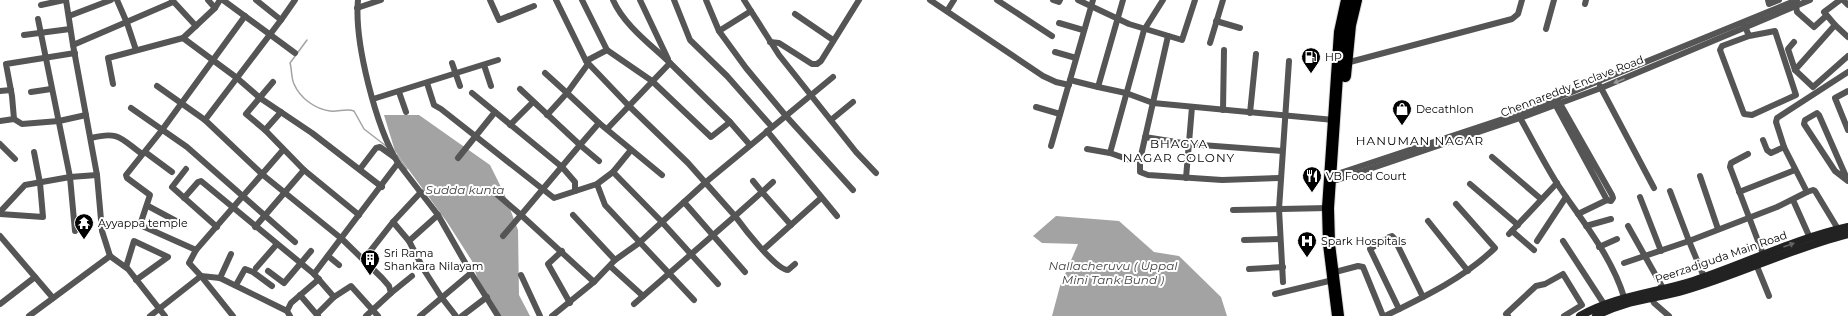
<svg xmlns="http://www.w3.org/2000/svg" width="1848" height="316" viewBox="0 0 1848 316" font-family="Montserrat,sans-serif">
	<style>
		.water { fill: #a3a3a3 }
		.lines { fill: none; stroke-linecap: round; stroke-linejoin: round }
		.stream { stroke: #a3a3a3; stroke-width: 1.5 }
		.highway-casing { stroke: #dbdbdb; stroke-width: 14 }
		.street { stroke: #555; stroke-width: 6 }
		.secondary { stroke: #222; stroke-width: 8 }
		.highway { stroke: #000; stroke-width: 12 }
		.oneway { fill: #999 }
		.oneway2 { fill: #646464 }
		.labels { text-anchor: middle; stroke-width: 4; stroke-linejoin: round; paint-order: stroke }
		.poi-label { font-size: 11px; fill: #000; stroke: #fff; text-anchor: start }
		.street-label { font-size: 11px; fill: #000; stroke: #fff }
		.neighbourhood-label { font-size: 12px; letter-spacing: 1px; fill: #000; stroke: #fff }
		.water-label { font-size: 12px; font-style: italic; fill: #444; stroke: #fff }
	</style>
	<rect width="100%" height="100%" fill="#fff"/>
	<g class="water">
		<polygon points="384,115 419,115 490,165 504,193 518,230 519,295 530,316 499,316 477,277 472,261 447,222 395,151"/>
		<polygon points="1056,216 1119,221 1154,252 1179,256 1221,297 1227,316 1052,316 1060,286 1078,244 1042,243 1033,236"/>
	</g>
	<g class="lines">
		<g class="stream">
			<path d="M307 40 290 63C292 69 291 78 294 84 300 98 315 109 330 111 338 112 347 108 354 111L364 129 386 146"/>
			<polyline points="397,155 407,169"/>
		</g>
		<defs>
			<g id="highway">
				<polyline points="1345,76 1350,25 1356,0"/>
				<polyline points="1338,316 1329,244 1328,208 1340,32 1347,0"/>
			</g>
		</defs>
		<use href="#highway" class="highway-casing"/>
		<g class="street">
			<polyline points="66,0 73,45 97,175 102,231 110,256"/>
			<polyline points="117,0 127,23 136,50"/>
			<polyline points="172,0 196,26"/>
			<polyline points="208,0 215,8"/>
			<polyline points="220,0 215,8 183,38 237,78 260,98 312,133 382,187"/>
			<polyline points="223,0 295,53"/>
			<polyline points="490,0 499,20 534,6"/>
			<polyline points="556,0 586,61 607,50 652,81 711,137 730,122"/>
			<polyline points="582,0 607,50"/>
			<path d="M613 0C624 25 650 44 670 63"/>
			<polyline points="640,0 668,59"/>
			<polyline points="674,0 690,40 727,76 772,127"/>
			<polyline points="706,0 719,31 746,68 786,116 853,190"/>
			<polyline points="744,0 751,11"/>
			<polyline points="930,0 1043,76 1056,82 1069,85"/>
			<polyline points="997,0 1052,36"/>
			<polyline points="1053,0 1059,2 1060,0"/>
			<polyline points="1078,0 1129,24 1182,40 1195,0"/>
			<polyline points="1123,0 1098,87 1126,93 1153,103 1334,120"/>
			<polyline points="1768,0 1769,4 1779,0"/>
			<polyline points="1843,0 1848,5"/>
			<polyline points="1585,4 1586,0"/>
			<polyline points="41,5 64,0"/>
			<polyline points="1796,6 1797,12 1814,27 1826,16"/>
			<polyline points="357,8 381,0"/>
			<polyline points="947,11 954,0"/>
			<polyline points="795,14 833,40"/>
			<polyline points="69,16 111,0"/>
			<polyline points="38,19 70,177 75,231"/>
			<polyline points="281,20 295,0"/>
			<polyline points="1216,21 1240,28"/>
			<polyline points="1059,23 1083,30"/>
			<polyline points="1744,24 1749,36 1722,46 1720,50 1744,114 1752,115 1796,95 1775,31 1749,36"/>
			<polyline points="1835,25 1848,37"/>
			<polyline points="1546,29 1554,0"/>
			<polyline points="719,31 751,11 779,55 856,152 876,173"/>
			<polyline points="24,35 70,29"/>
			<polyline points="1168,36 1140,160 1140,172 1148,175 1222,180 1280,178"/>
			<polyline points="770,42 779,43 812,64 817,64 821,61 859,0"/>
			<polyline points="1794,42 1788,49 1795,70 1835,25 1824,12 1840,0"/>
			<polyline points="1210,43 1223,0"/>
			<polyline points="73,45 173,2"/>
			<polyline points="1055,52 1076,58"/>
			<polyline points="75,53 6,64 12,96 14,119 22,124 59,121 86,115"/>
			<polyline points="586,61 628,105 688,163 735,216 634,304"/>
			<polyline points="452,63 460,86"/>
			<polyline points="1346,63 1512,19 1518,14 1522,0"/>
			<polyline points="484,65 491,86"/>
			<polyline points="1795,70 1813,87 1848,56"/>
			<polyline points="545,73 567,93 588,64"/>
			<polyline points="1070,80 1098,87"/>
			<polyline points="273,82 246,114 265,130 304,170 359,215"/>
			<polyline points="427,83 434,105 441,109 554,198 597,184 613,172 631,150"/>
			<polyline points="113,84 108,58 183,38"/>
			<polyline points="157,86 205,120 263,175 342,239 382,278 389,286 391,293 366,316"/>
			<polyline points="1600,86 1654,188"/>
			<polyline points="520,89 580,145 521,215 594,282"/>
			<polyline points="0,91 11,90"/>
			<polyline points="1848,91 1835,98 1848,130"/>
			<polyline points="31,92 51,89"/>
			<polyline points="399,92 406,112"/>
			<polyline points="472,93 562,167 575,182 575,191"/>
			<polyline points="373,99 498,60"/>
			<polyline points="1554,102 1607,200 1611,201 1613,198 1612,195 1558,100"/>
			<polyline points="1036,107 1060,114"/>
			<polyline points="131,108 187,147 295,242"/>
			<polyline points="1223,110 1224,50"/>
			<polyline points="1250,113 1256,54"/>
			<polygon points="1817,113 1819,115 1848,181 1835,171 1804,124 1805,120"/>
			<polyline points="547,115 567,93 599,123 662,175"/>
			<path d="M1519 116C1532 139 1544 163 1558 185 1582 221 1611 255 1624 297"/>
			<polyline points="205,120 281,20 256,0"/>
			<polyline points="831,120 853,102"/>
			<polyline points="0,121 14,119"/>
			<polyline points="599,123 580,145 599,161"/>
			<polyline points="510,125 533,102"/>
			<polyline points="607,129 670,63 730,122 750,145"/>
			<polyline points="265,130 281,112"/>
			<polyline points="767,131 837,216"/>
			<polyline points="1145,137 1188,144 1282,151"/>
			<path d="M91 138C119 131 120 138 142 154"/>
			<polyline points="1763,140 1767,150 1771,153 1784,147"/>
			<polyline points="0,144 15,159"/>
			<polyline points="1051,146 1093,0"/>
			<polyline points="1087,149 1110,153"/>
			<polyline points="145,152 172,172"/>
			<polyline points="1748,154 1731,163 1730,167 1763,254"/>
			<polyline points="1492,157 1541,199"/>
			<polyline points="458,158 495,112"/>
			<polyline points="1130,160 1110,153 1144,30 1163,0"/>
			<polyline points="398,163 438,215 471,273 420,316"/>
			<polyline points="186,169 172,187 217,227"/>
			<polyline points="360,169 376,148 380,147 394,157"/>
			<polyline points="613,172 661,221 718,284"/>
			<polyline points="1337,174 1518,114 1797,0"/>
			<polyline points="1700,176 1718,229"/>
			<polyline points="1186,178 1192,107"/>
			<polyline points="1337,180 1520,118 1601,88 1810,0"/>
			<polyline points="753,181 762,192 773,182"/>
			<polyline points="597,184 605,205 694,300"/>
			<polyline points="1470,184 1518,225"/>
			<polyline points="493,191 521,215 503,236"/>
			<polyline points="1739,192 1795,170"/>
			<polyline points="1640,197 1661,251"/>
			<polyline points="184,198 198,182 201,181 314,274 334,297"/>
			<polyline points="1793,200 1810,238"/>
			<polyline points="684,202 745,272"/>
			<polyline points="148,206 178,222"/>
			<polyline points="1233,210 1328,208"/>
			<polyline points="0,212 25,185 70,177 97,175"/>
			<polyline points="0,214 43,217 40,183 34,152"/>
			<polyline points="1578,214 1607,200"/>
			<polyline points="573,215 615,260"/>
			<polyline points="1428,221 1468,271"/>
			<polyline points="393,222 409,241 424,270 442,298 456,316"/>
			<path d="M791 225 762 192 735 216C743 227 776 270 788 270L795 264"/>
			<polyline points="1586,226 1611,219"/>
			<polyline points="1628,226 1664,290"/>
			<polyline points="255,227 304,170"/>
			<polyline points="1838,229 1815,191 1813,190 1807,192 1784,147 1776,122 1777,118 1848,72"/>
			<polyline points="1512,231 1534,250"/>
			<polyline points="1509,234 1557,183"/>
			<polyline points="0,236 53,298"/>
			<polyline points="1244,240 1280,239"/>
			<polyline points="409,241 438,215"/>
			<polyline points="1537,241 1566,197"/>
			<polyline points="1563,241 1604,304"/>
			<polyline points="1599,247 1617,239"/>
			<polyline points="196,250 140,225 150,195 127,178 126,175 162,130 245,16"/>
			<polyline points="763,250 821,198"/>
			<polyline points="562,251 548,264 570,303"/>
			<polyline points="110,256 128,269 165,316"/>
			<polyline points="328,256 339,265"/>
			<polyline points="364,259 393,222 421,192"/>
			<polyline points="1624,263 1689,241 1670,191"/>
			<polyline points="1756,264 1769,296"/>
			<polyline points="610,266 643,296"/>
			<polyline points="126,267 134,241 168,257 136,280"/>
			<polyline points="256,268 277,244"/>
			<polyline points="1249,269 1283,267"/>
			<polyline points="268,271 284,283 311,251"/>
			<polyline points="1339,271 1358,266 1363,267 1383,316"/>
			<polyline points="471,273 498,316"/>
			<path d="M314 274 398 163C376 127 354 42 358 0"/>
			<polyline points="521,275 540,316"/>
			<polyline points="201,276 220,278 287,311"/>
			<polyline points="201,276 233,316"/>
			<polyline points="1704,277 1689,241 1777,207 1807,192"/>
			<polyline points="220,278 231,254"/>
			<polyline points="1283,282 1279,209 1289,61"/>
			<polyline points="236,285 245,269 253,272 272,286"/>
			<polyline points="391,293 412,276"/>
			<polyline points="1275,294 1333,280"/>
			<polyline points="300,295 318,316"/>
			<polyline points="1651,297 1654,303 1669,316"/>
			<polyline points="0,304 35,277"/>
			<polyline points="1399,309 1370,249 1389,237 1392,236 1394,238 1423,297"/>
			<polyline points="317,314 334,297 351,286 378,316"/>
			<polyline points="29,316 110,256"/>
			<polyline points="150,316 201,276 189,263 196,250 283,150"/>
			<polyline points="290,316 287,311 291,303 319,279"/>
			<polyline points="462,316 487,297"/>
			<polyline points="552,316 594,282 615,260 639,243 706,182 833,77"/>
			<path d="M1385 316C1424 297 1464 278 1495 248L1456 204"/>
			<polyline points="1508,316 1506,314 1536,286 1545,284 1563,274 1582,305 1564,316"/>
		</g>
		<g class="secondary">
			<path d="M1580 316C1615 296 1655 293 1693 281 1745 264 1794 239 1848 227"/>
			<path d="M1596 316C1624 300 1656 299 1686 290 1741 274 1792 248 1848 234"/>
		</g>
		<use href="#highway" class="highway"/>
	</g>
	<defs><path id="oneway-solid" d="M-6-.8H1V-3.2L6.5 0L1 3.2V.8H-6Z"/></defs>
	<use class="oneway" href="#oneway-solid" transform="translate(1619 81) rotate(157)"/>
	<use class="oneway2" href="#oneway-solid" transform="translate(1789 245) rotate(-20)"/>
	<defs>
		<symbol id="fuel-pin" viewBox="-11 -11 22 30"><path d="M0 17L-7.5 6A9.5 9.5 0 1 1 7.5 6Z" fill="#000" stroke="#fff"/><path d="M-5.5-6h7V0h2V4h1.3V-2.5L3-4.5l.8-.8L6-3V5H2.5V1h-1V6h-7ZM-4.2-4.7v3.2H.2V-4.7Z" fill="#fff"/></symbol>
		<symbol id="shop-pin" viewBox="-11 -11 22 30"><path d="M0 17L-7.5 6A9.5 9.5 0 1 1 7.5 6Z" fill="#000" stroke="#fff"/><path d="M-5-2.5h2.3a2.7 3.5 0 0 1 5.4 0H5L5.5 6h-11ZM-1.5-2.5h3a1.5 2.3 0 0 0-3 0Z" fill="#fff"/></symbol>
		<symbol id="restaurant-pin" viewBox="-11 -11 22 30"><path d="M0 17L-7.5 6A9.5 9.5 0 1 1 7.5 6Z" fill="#000" stroke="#fff"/><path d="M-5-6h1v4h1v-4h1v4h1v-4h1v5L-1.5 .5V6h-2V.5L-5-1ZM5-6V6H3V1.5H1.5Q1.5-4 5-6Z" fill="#fff"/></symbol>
		<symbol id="temple-pin" viewBox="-11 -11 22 30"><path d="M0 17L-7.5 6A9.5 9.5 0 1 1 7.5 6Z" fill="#000" stroke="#fff"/><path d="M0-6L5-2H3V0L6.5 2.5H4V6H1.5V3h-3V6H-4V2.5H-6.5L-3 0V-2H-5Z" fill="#fff"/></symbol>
		<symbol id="hospital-pin" viewBox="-11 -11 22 30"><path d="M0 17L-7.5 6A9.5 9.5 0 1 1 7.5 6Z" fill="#000" stroke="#fff"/><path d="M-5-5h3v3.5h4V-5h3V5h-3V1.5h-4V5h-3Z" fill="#fff"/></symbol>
		<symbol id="building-pin" viewBox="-11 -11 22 30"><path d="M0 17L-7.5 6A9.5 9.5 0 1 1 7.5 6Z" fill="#000" stroke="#fff"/><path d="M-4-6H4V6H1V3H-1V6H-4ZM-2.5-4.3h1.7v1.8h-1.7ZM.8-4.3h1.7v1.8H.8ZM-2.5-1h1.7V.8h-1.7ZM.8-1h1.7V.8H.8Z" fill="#fff"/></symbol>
	</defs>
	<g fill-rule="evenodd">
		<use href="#fuel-pin" x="1300" y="46" width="22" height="30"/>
		<use href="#shop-pin" x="1391" y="98" width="22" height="30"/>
		<use href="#restaurant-pin" x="1301" y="165" width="22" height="30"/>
		<use href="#temple-pin" x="73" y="212" width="22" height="30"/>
		<use href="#hospital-pin" x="1296" y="230" width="22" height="30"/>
		<use href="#building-pin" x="359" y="248" width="22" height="30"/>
	</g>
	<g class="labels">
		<g class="poi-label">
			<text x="1325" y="61">HP</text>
			<text x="1416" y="113">Decathlon</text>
			<text x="1326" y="180">VB Food Court</text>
			<text x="98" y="227">Ayyappa temple</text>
			<text x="1321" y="245">Spark Hospitals</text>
			<text x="384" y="257">Sri Rama<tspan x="384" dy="13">Shankara Nilayam</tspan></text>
		</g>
		<g class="street-label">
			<text transform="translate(1572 86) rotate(-21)" y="4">Chennareddy Enclave Road</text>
			<text transform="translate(1721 257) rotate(-19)" y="4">Peerzadiguda Main Road</text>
		</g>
		<g class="neighbourhood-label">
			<text x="1420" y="145">HANUMAN NAGAR</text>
			<text x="1179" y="148">BHAGYA<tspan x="1179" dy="14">NAGAR COLONY</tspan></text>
		</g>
		<g class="water-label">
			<text x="465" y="194">Sudda kunta</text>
			<text x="1113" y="270">Nallacheruvu ( Uppal<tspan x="1113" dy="14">Mini Tank Bund )</tspan></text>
		</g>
	</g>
</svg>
